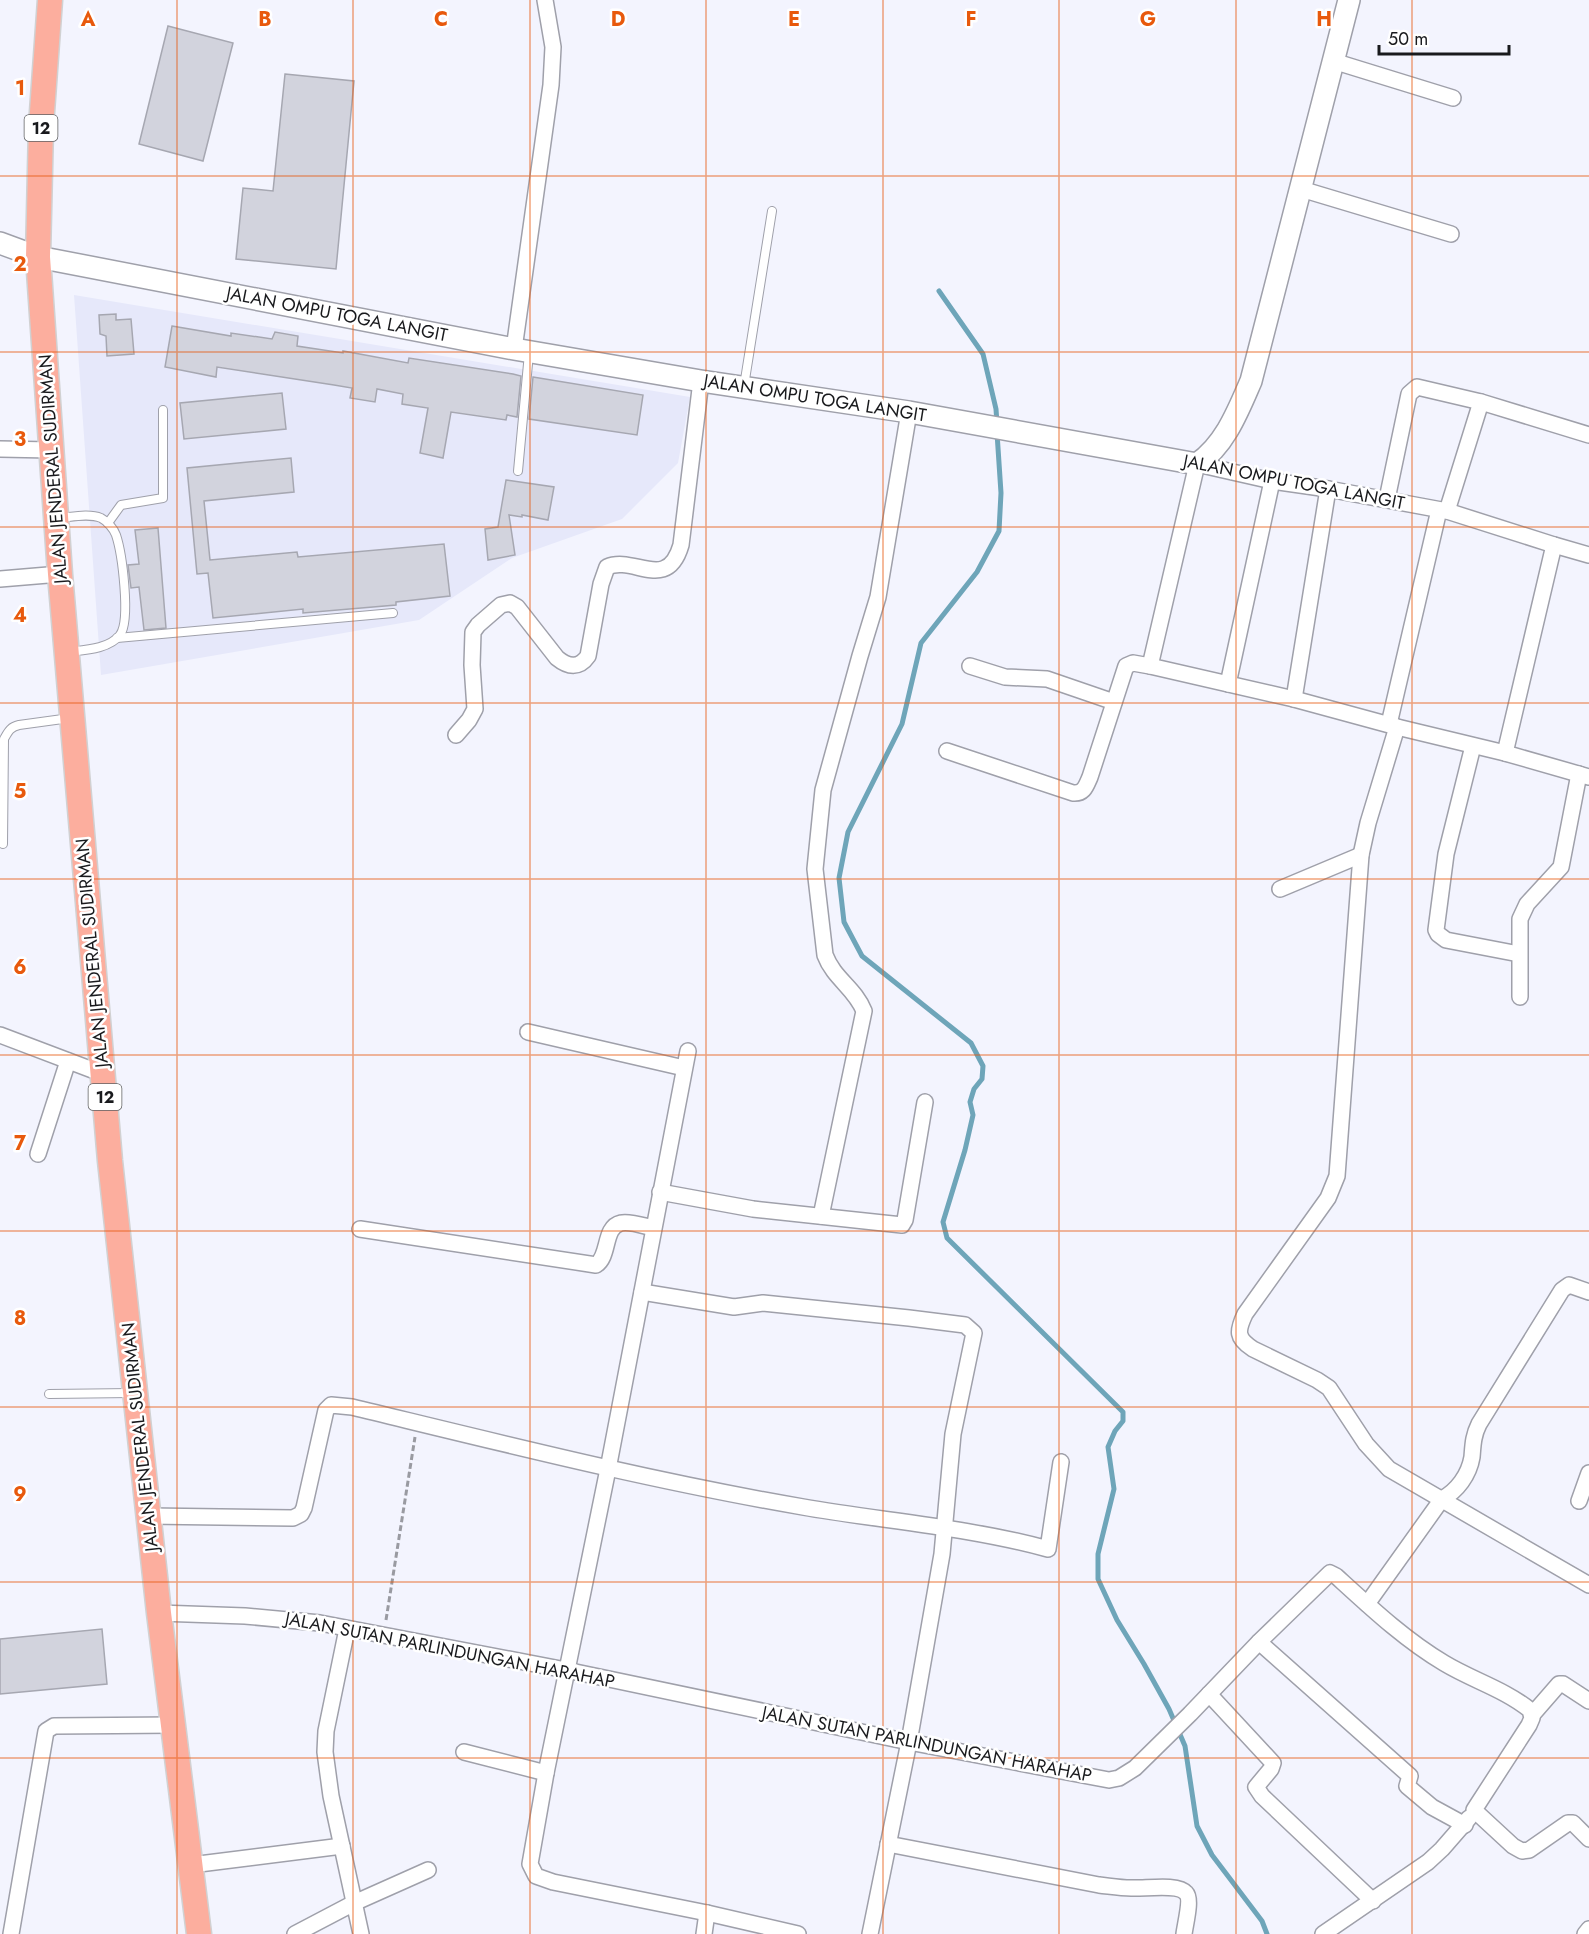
<svg xmlns="http://www.w3.org/2000/svg" width="1589" height="1934" viewBox="0 0 1589 1934" font-family="Jost,sans-serif">
	<style>
		.built { fill: #e6e8fa }
		.lines { fill: none; stroke-linecap: round; stroke-linejoin: round }
		.stream { stroke: #6ea5b9; stroke-width: 5 }
		.building { fill: #d2d3dd; stroke: #a6a7b1; stroke-width: 1.5 }
		.service-casing { stroke: #9fa0aa; stroke-width: 10 }
		.minor-casing { stroke: #9fa0aa; stroke-width: 18 }
		.secondary-casing { stroke: #9fa0aa; stroke-width: 24 }
		.trunk-casing { stroke: #d1d1d2; stroke-width: 27 }
		.path { stroke: #999aa1; stroke-width: 3; stroke-dasharray: 6 3; stroke-linecap: butt }
		.service { stroke: #fff; stroke-width: 8 }
		.minor { stroke: #fff; stroke-width: 15 }
		.secondary { stroke: #fff; stroke-width: 21 }
		.trunk { stroke: #fcae9e; stroke-width: 24 }
		.grid { fill: none; stroke: #e8590c; stroke-width: 1.5; stroke-opacity: 0.55 }
		.labels { text-anchor: middle; stroke-width: 5; stroke-linejoin: round; paint-order: stroke }
		.shield { fill: #fff; stroke: #5e5f61; stroke-width: 1.5 }
		.shield-label { font-size: 16px; font-weight: bold; fill: #191a1d }
		.street-label { font-size: 18px; fill: #191a1d; stroke: #fff }
		.grid-label { font-size: 20px; text-anchor: middle; font-weight: bold; fill: #e8590c; stroke: #fff; stroke-width: 5; stroke-linejoin: round; paint-order: stroke }
	</style>
	<rect width="100%" height="100%" fill="#f3f4fe"/>
	<polygon class="built" points="74,295 690,397 678,463 622,519 512,558 419,620 101,675"/>
	<g class="lines">
		<g class="stream">
			<polyline points="939,291 983,354 996,409 997,424"/>
			<polyline points="997,433 1001,493 999,531 977,572 921,643 902,724 848,832 839,878 844,922 862,956 971,1043 983,1066 982,1079 974,1089 970,1102 973,1115 965,1150 943,1222 947,1238 1123,1412 1123,1421 1115,1431 1108,1447 1114,1489 1098,1554 1098,1579 1117,1620 1144,1664 1169,1709 1185,1746 1197,1826 1212,1855 1262,1921 1267,1934"/>
		</g>
	</g>
	<g class="building">
		<polygon points="168,26 233,43 203,161 139,144"/>
		<polygon points="285,74 354,81 336,269 236,259 243,188 273,191"/>
		<polygon points="116,314 116,320 131,319 134,354 107,356 106,336 100,334 99,315"/>
		<polygon points="172,326 231,336 231,333 272,339 275,332 298,336 297,346 343,353 343,351 408,363 409,358 513,374 521,376 517,417 507,415 506,420 451,412 443,458 420,453 428,408 402,404 403,394 377,389 375,402 350,398 352,388 334,385 217,367 216,377 165,367"/>
		<polygon points="533,377 643,395 637,435 529,419"/>
		<polygon points="282,393 286,429 184,439 180,403"/>
		<polygon points="291,458 294,492 204,501 210,560 297,552 298,557 444,544 450,596 396,602 396,605 303,613 303,609 213,618 208,573 197,574 187,468"/>
		<polygon points="506,480 554,487 548,520 522,515 522,517 509,515 515,555 488,560 485,529 498,527"/>
		<polygon points="158,528 166,628 144,630 139,587 131,588 128,565 139,564 135,530"/>
		<polygon points="102,1629 107,1684 0,1694 0,1639"/>
	</g>
	<g class="lines">
		<defs>
			<g id="service">
				<polyline points="744,386 772,211"/>
				<polyline points="518,471 529,353"/>
				<path d="M60 518C72 517 89 513 101 518 107 521 114 529 116 535 122 553 131 620 120 635 109 649 85 650 69 652"/>
				<polyline points="108,523 121,505 163,498 163,410"/>
				<polyline points="117,638 393,613"/>
				<path d="M3 844 4 739C8 732 10 727 19 725L70 718"/>
				<polyline points="49,1394 132,1393"/>
			</g>
			<g id="minor">
				<polyline points="1333,61 1453,98"/>
				<polyline points="1301,189 1451,234"/>
				<polyline points="514,349 551,85 553,47 545,0"/>
				<polyline points="0,449 51,450"/>
				<polyline points="1387,499 1409,394 1417,387 1481,402 1589,435"/>
				<polyline points="1447,511 1481,402"/>
				<polyline points="1589,555 1554,545 1447,511 1328,489 1272,481 1197,464 1150,666 1294,699 1397,727 1505,753 1589,777"/>
				<polyline points="0,579 60,574"/>
				<polyline points="970,666 1005,677 1047,679 1114,702"/>
				<polyline points="1228,684 1272,481"/>
				<polyline points="1294,699 1328,489"/>
				<polyline points="1389,724 1439,510"/>
				<path d="M1397 727 1368 823 1361 855 1337 1176 1328 1198 1245 1314C1237 1331 1236 1338 1253 1349L1317 1380 1329 1388 1366 1444 1389 1469 1589 1585"/>
				<path d="M456 735 469 720 475 709 472 665 473 632 478 625 501 605 510 603 517 607 557 658C568 667 579 669 588 656L601 584 607 567C634 555 667 593 681 545L701 381"/>
				<polyline points="1473,746 1446,854 1436,930 1438,934 1446,940 1519,954"/>
				<path d="M947 751 1073 793C1084 794 1086 786 1090 777L1126 666 1133 663 1150 666"/>
				<polyline points="1505,753 1554,545"/>
				<polyline points="1280,889 1361,855"/>
				<polyline points="1520,997 1520,919 1527,904 1561,867 1579,774"/>
				<polyline points="528,1032 684,1068"/>
				<polyline points="0,1035 103,1074"/>
				<polyline points="688,1051 608,1469 546,1773 530,1864 536,1876 553,1882 707,1913 798,1934"/>
				<polyline points="38,1154 68,1061"/>
				<polyline points="660,1192 753,1209 902,1225 905,1220 925,1102"/>
				<path d="M821 1216 864 1011C855 988 834 979 825 955L815 869 823 790 860 656 878 597 909 412"/>
				<path d="M360 1229 596 1265C610 1256 603 1227 621 1223 630 1221 644 1226 653 1228"/>
				<polyline points="642,1292 734,1307 763,1303 909,1318 965,1325 974,1333 953,1434 942,1554 909,1742 870,1934"/>
				<polyline points="1579,1501 1589,1473"/>
				<path d="M149 1516 293 1518 301 1514 304 1508 326 1410 331 1405 352 1407C501 1443 651 1481 803 1507 884 1521 968 1527 1048 1549L1061 1462"/>
				<path d="M1367 1604 1442 1499C1457 1491 1469 1475 1472 1457 1473 1445 1473 1436 1479 1424L1562 1290 1569 1285 1589 1292"/>
				<path d="M159 1613 245 1616 320 1623 566 1670 909 1742 1109 1780 1119 1778 1135 1768 1190 1714 1259 1642 1330 1573 1336 1576C1370 1607 1405 1640 1444 1663 1472 1680 1504 1689 1530 1710L1532 1718 1529 1725 1474 1810 1513 1846 1522 1851 1529 1850 1568 1823H1573L1589 1839"/>
				<polyline points="347,1629 326,1731 325,1752 331,1796 361,1934"/>
				<polyline points="1259,1642 1410,1776 1407,1786 1432,1807 1465,1825"/>
				<polyline points="1209,1694 1273,1763 1271,1769 1256,1787 1262,1796 1373,1901"/>
				<polyline points="1532,1715 1559,1684 1563,1684 1589,1701"/>
				<polyline points="464,1752 546,1773"/>
				<path d="M888 1844 1099 1885C1109 1886 1120 1888 1131 1888 1144 1889 1178 1883 1186 1893 1192 1899 1185 1925 1184 1934"/>
				<polyline points="191,1865 342,1846"/>
				<polyline points="11,1934 46,1731 54,1726 175,1725"/>
				<polyline points="295,1934 354,1903 428,1870"/>
				<polyline points="704,1934 707,1913"/>
				<polyline points="1323,1934 1428,1862 1442,1849 1469,1818"/>
				<polyline points="1585,1934 1589,1929"/>
			</g>
			<path id="secondary" d="M0 243 38 257 514 349 701 381 909 412 1197 464C1225 445 1238 411 1251 381L1349 0"/>
			<polyline id="trunk" points="50,0 41,126 38,257 60,574 110,1161 159,1613 199,1934"/>
		</defs>
		<use href="#service" class="service-casing"/>
		<use href="#minor" class="minor-casing"/>
		<use href="#secondary" class="secondary-casing"/>
		<use href="#trunk" class="trunk-casing"/>
		<polyline class="path" points="386,1620 415,1437"/>
		<use href="#service" class="service"/>
		<use href="#minor" class="minor"/>
		<use href="#secondary" class="secondary"/>
		<use href="#trunk" class="trunk"/>
	</g>
	<path class="grid" d="M177 0V1934M353 0V1934M530 0V1934M706 0V1934M883 0V1934M1059 0V1934M1236 0V1934M1412 0V1934M0 176H1589M0 352H1589M0 527H1589M0 703H1589M0 879H1589M0 1055H1589M0 1231H1589M0 1407H1589M0 1582H1589M0 1758H1589"/>
	<g class="labels">
		<g class="shield">
			<rect x="24.5" y="115" width="33" height="26" rx="4.5"/>
			<rect x="88.5" y="1084" width="33" height="26" rx="4.5"/>
		</g>
		<g class="shield-label">
			<text x="41" y="134">12</text>
			<text x="105" y="1103">12</text>
		</g>
		<g class="street-label">
			<text transform="translate(337 314) rotate(11)" y="6">JALAN OMPU TOGA LANGIT</text>
			<text transform="translate(815 398) rotate(9)" y="6">JALAN OMPU TOGA LANGIT</text>
			<text transform="translate(53 469) rotate(-94)" y="6">JALAN JENDERAL SUDIRMAN</text>
			<text transform="translate(1294 482) rotate(11)" y="6">JALAN OMPU TOGA LANGIT</text>
			<text transform="translate(92 953) rotate(-95)" y="6">JALAN JENDERAL SUDIRMAN</text>
			<text transform="translate(140 1437) rotate(-96)" y="6">JALAN JENDERAL SUDIRMAN</text>
			<text transform="translate(450 1650) rotate(11)" y="6">JALAN SUTAN PARLINDUNGAN HARAHAP</text>
			<text transform="translate(927 1744) rotate(11)" y="6">JALAN SUTAN PARLINDUNGAN HARAHAP</text>
		</g>
	</g>
	<g class="grid-label">
		<text x="88" y="26">A</text>
		<text x="265" y="26">B</text>
		<text x="441" y="26">C</text>
		<text x="618" y="26">D</text>
		<text x="794" y="26">E</text>
		<text x="971" y="26">F</text>
		<text x="1148" y="26">G</text>
		<text x="1324" y="26">H</text>
		<text x="20" y="95">1</text>
		<text x="20" y="271">2</text>
		<text x="20" y="446">3</text>
		<text x="20" y="622">4</text>
		<text x="20" y="798">5</text>
		<text x="20" y="974">6</text>
		<text x="20" y="1150">7</text>
		<text x="20" y="1325">8</text>
		<text x="20" y="1501">9</text>
	</g>
	<path d="M1379 45v9h130v-9" fill="none" stroke="#191a1d" stroke-width="3"/>
	<text x="1388" y="45" font-size="18" fill="#191a1d" stroke="#ffffff" stroke-width="4.5" paint-order="stroke">50 m</text>
</svg>
